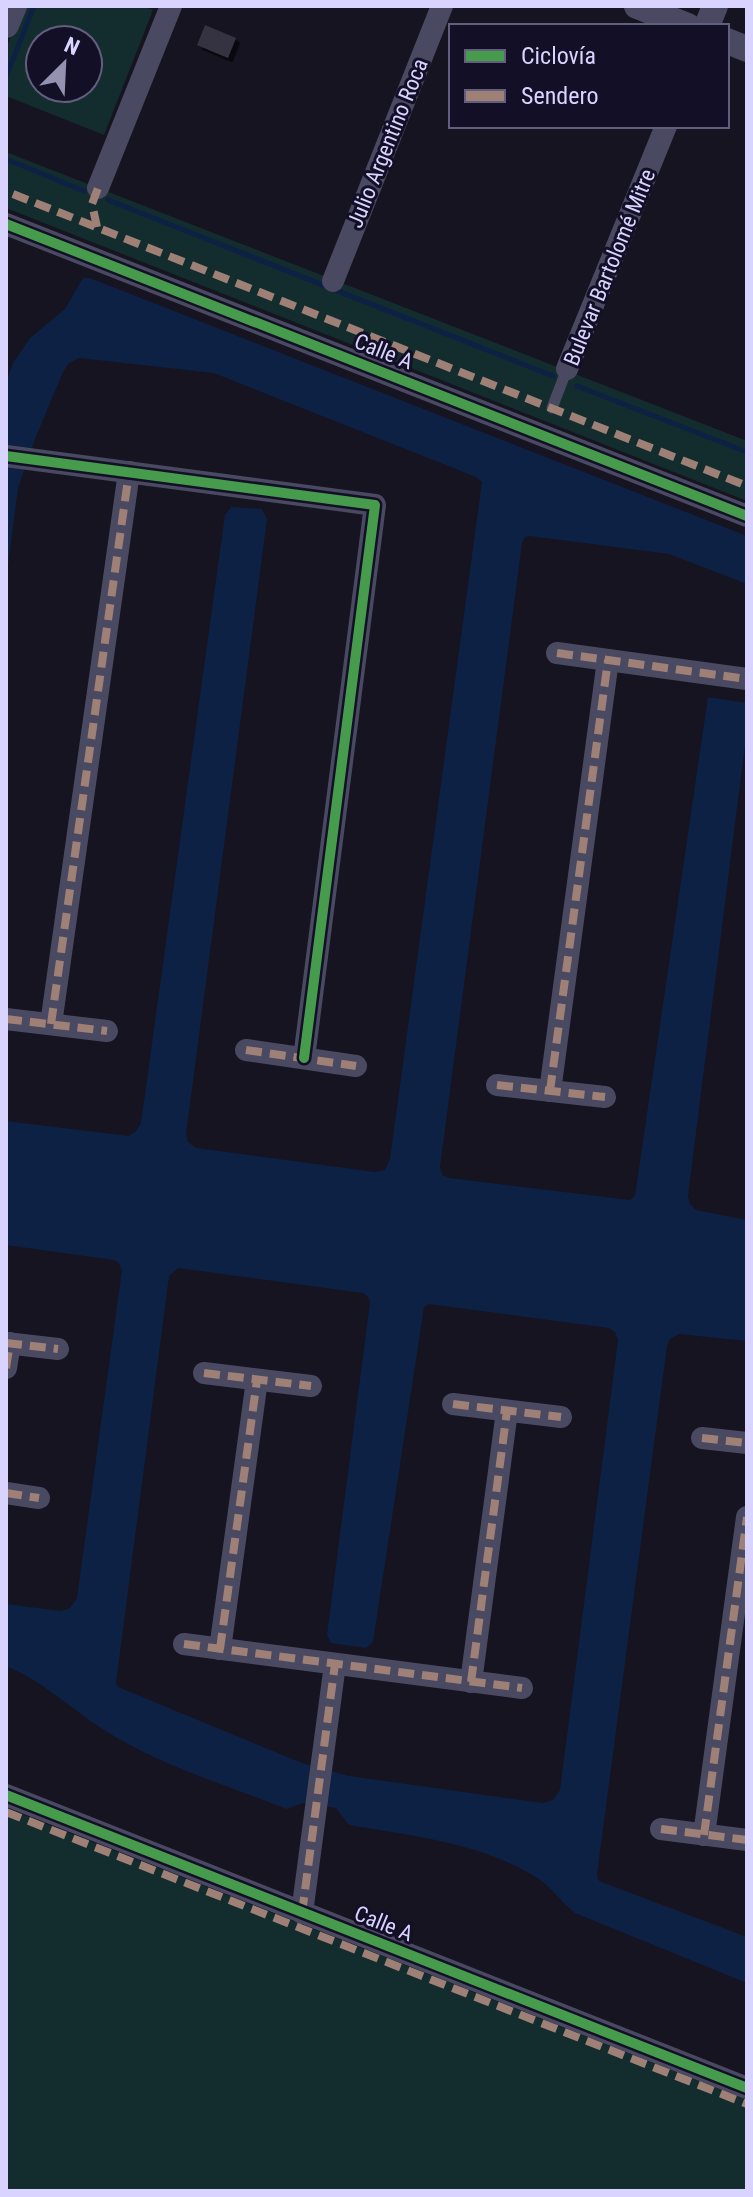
<svg xmlns="http://www.w3.org/2000/svg" width="753" height="2197" viewBox="0 0 753 2197" font-family="'Roboto Condensed',sans-serif">
	<style>
		.green { fill: #132c2d; fill-rule: evenodd }
		.water { fill: #0d2144; fill-rule: evenodd }
		.lines { fill: none; stroke-linecap: round; stroke-linejoin: round }
		.stream { stroke: #0d2144; stroke-width: 5 }
		.building { fill: #343243; filter: url(#shadow) }
		.service { stroke: #4a4962; stroke-width: 11 }
		.minor { stroke: #4a4962; stroke-width: 22 }
		.tertiary { stroke: #4a4962; stroke-width: 26 }
		.quiet { stroke: #9e8076; stroke-width: 8; stroke-dasharray: 16 8; stroke-linecap: butt }
		.cycleway-casing { stroke: #130f26; stroke-width: 15 }
		.cycleway { stroke: #469c4c; stroke-width: 10 }
		.labels { text-anchor: middle; stroke-width: 6; stroke-linejoin: round; paint-order: stroke }
		.street-label { font-size: 22px; fill: #d9d4ff; stroke: #130f26 }
	</style>
	<defs>
		<filter id="shadow"><feDropShadow dx="4.5" dy="4.5" stdDeviation="0" flood-color="#0009"/></filter>
	</defs>
	<rect width="100%" height="100%" fill="#161421"/>
	<g class="green">
		<path d="M22 6H141L153 10 104 135 6 96V49ZM40 40H88V88H40Z"/>
		<polygon points="6,152 747,441 747,501 6,208"/>
		<polygon points="6,1808 747,2100 747,2191 6,2191"/>
	</g>
	<path class="water" d="M83 278H90L747 536V584L669 554 530 536 525 537 522 543 440 1167 442 1175 449 1178 630 1200 635 1196 708 697 747 703V729L688 1196 690 1204 696 1210 747 1220V1341L679 1334 670 1339 667 1346 597 1874 598 1880 604 1883 747 1937V1983L575 1913C562 1903 552 1888 539 1879 483 1843 413 1836 349 1825L336 1808 303 1803 287 1809C226 1785 159 1765 104 1730 71 1709 43 1681 6 1666V1604L61 1611 70 1608 77 1598 122 1270 119 1263 114 1260 6 1245V1121L129 1136 136 1131 141 1123 225 515 231 507 262 509 267 519 186 1134 188 1142 196 1148 375 1172 385 1170 390 1159 482 482 476 477 214 373 79 358 69 363 63 372 35 439 18 488 6 580V382L13 363 30 338 65 309ZM178 1268 363 1293 368 1297 370 1302 327 1635 331 1643 366 1648 373 1642 424 1307 429 1304 609 1328 615 1332 618 1340 560 1790 553 1800 543 1803 349 1776 302 1763 118 1687 116 1683 169 1276Z"/>
	<g class="lines">
		<g class="stream">
			<polyline points="6,77 34,6"/>
			<polyline points="6,159 84,191"/>
			<polyline points="108,200 553,376"/>
			<polyline points="577,386 747,452"/>
		</g>
	</g>
	<polygon class="building" points="205,25 236,38 228,58 197,45"/>
	<g class="lines">
		<polyline class="service" points="552,408 567,369"/>
		<g class="minor">
			<polyline points="98,188 171,6"/>
			<polyline points="6,224 747,516"/>
			<polyline points="333,281 442,6"/>
			<polyline points="567,369 666,126"/>
			<polyline points="6,456 375,505 304,1058"/>
			<polyline points="557,653 747,679"/>
			<polyline points="6,1019 107,1031"/>
			<polyline points="51,1024 129,472"/>
			<polyline points="246,1050 356,1066"/>
			<polyline points="497,1085 605,1097"/>
			<polyline points="550,1091 608,660"/>
			<polyline points="6,1343 58,1349"/>
			<polyline points="6,1368 10,1343"/>
			<polyline points="204,1373 311,1386"/>
			<polyline points="453,1404 561,1417"/>
			<polyline points="702,1438 747,1443"/>
			<polyline points="6,1493 39,1498"/>
			<polyline points="184,1644 522,1688"/>
			<polyline points="220,1649 257,1380"/>
			<polyline points="471,1682 507,1411"/>
			<polyline points="6,1795 747,2088"/>
			<polyline points="661,1829 747,1840"/>
			<polyline points="704,1835 747,1517"/>
			<polyline points="302,1913 335,1664"/>
		</g>
		<g class="tertiary">
			<polyline points="637,6 688,26"/>
			<polyline points="6,25 14,6"/>
			<polyline points="707,26 715,6"/>
			<polyline points="727,41 747,49"/>
		</g>
		<g class="quiet">
			<polyline points="13,194 747,486"/>
			<polyline points="97,227 92,204 98,188"/>
			<polyline points="557,653 747,679"/>
			<polyline points="6,1019 107,1031"/>
			<polyline points="51,1024 129,472"/>
			<polyline points="246,1050 356,1066"/>
			<polyline points="497,1085 605,1097"/>
			<polyline points="550,1091 608,660"/>
			<polyline points="6,1343 58,1349"/>
			<polyline points="6,1368 10,1343"/>
			<polyline points="204,1373 311,1386"/>
			<polyline points="453,1404 561,1417"/>
			<polyline points="702,1438 747,1443"/>
			<polyline points="6,1493 39,1498"/>
			<polyline points="184,1644 522,1688"/>
			<polyline points="220,1649 257,1380"/>
			<polyline points="471,1682 507,1411"/>
			<polyline points="6,1812 747,2104"/>
			<polyline points="661,1829 747,1840"/>
			<polyline points="704,1835 747,1517"/>
			<polyline points="302,1913 335,1664"/>
		</g>
		<defs>
			<g id="cycleway">
				<polyline points="6,224 747,516"/>
				<polyline points="6,456 375,505 304,1058"/>
				<polyline points="6,1795 747,2088"/>
			</g>
		</defs>
		<use href="#cycleway" class="cycleway-casing"/>
		<use href="#cycleway" class="cycleway"/>
	</g>
	<g class="labels">
		<g class="street-label">
			<text transform="translate(387 143) rotate(-68)" y="8">Julio Argentino Roca</text>
			<text transform="translate(609 267) rotate(-68)" y="8">Bulevar Bartolomé Mitre</text>
			<text transform="translate(384 351) rotate(22)" y="8">Calle A</text>
			<text transform="translate(384 1923) rotate(22)" y="8">Calle A</text>
		</g>
	</g>
	<rect width="753" height="2197" fill="none" stroke="#d9d4ff" stroke-width="16"/>
	<rect x="449" y="24" width="280" height="104" fill="#130f26" stroke="#625e7d" stroke-width="2"/>
	<rect x="465" y="50" width="40" height="12" fill="#469c4c" stroke="#625e7d" stroke-width="2"/>
	<text x="521" y="64" font-size="24" fill="#d9d4ff">Ciclovía</text>
	<rect x="465" y="90" width="40" height="12" fill="#9e8076" stroke="#625e7d" stroke-width="2"/>
	<text x="521" y="104" font-size="24" fill="#d9d4ff">Sendero</text>
	<g transform="translate(64 64) rotate(24)"><circle r="38" fill="#130f26" stroke="#625e7d" stroke-width="2"/>
	<path d="M0-6L14 30L0 20L-14 30Z" fill="#9591b1"/>
	<text y="-12" font-size="22" font-weight="bold" text-anchor="middle" fill="#d9d4ff">N</text>
	</g>
</svg>
